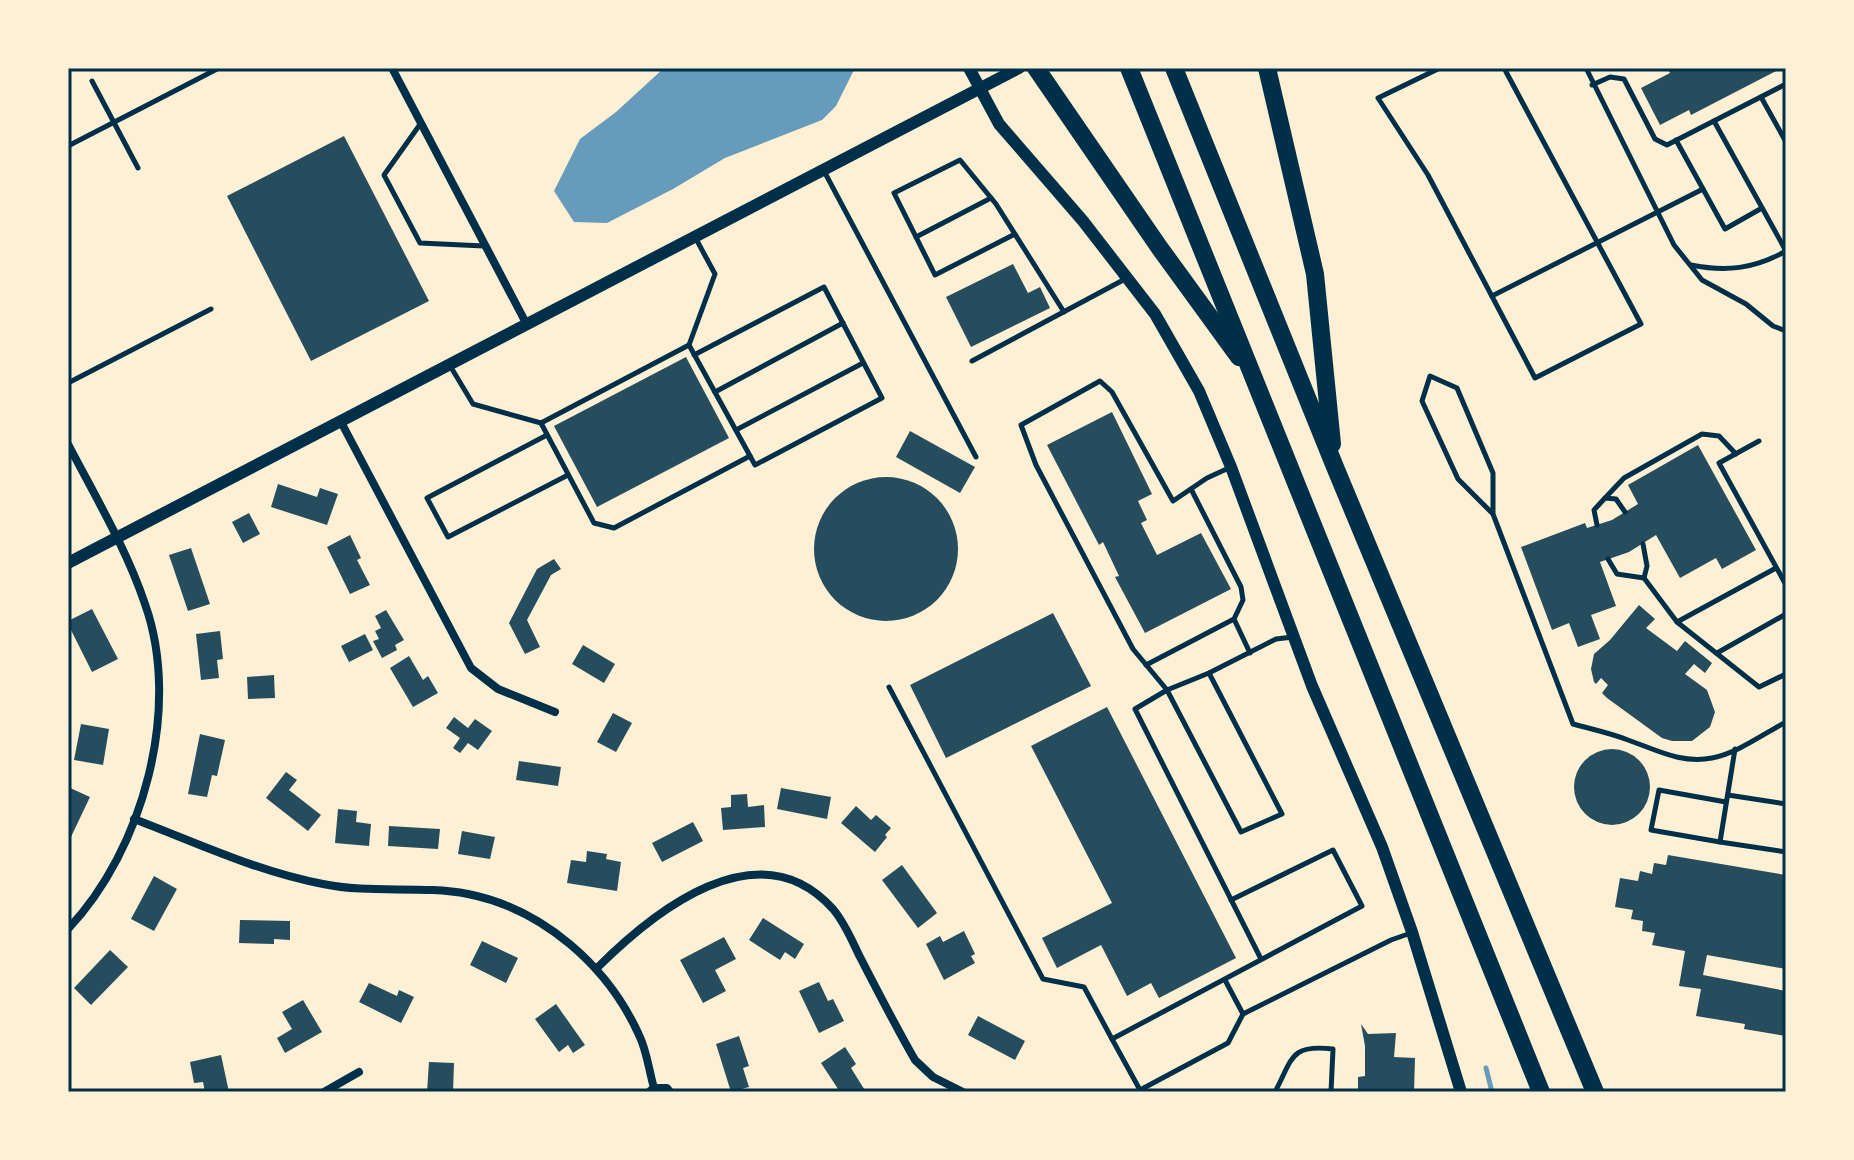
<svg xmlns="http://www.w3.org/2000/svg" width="1854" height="1160" viewBox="0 0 1854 1160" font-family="Helvetica,sans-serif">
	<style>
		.water { fill: #669bbc }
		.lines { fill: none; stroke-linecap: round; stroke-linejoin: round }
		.stream { stroke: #669bbc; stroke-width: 5 }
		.building { fill: #264d5e }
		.service { stroke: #003049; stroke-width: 5 }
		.minor { stroke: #003049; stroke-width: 8 }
		.tertiary { stroke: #003049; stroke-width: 12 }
		.motorway { stroke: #003049; stroke-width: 18 }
		.neatline { fill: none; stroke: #003049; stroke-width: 3 }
	</style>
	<rect width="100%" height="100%" fill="#fdf0d5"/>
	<polygon class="water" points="664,68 855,68 836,106 822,120 725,158 673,189 607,223 574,222 554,191 580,139 616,112"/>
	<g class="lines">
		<polyline class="stream" points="1486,1068 1492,1092"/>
	</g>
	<g class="building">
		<polygon points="1667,68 1782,68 1691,115 1689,110 1660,125 1641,88 1670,73"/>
		<polygon points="344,136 429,301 311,361 227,196"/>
		<polygon points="1013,264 1028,293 1040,287 1050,308 971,347 946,297"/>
		<polygon points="686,357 729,438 597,507 554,426"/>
		<polygon points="1112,412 1152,494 1138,501 1147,520 1141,523 1157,555 1201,533 1231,589 1145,633 1115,577 1119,576 1103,542 1099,545 1047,445"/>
		<polygon points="910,431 975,467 960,493 896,457"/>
		<polygon points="1698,445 1756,550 1722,569 1716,558 1680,578 1656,535 1629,552 1600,562 1616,606 1591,615 1600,639 1578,647 1569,623 1552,630 1521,547 1585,523 1587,528 1612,520 1638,504 1628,485"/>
		<circle cx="886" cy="549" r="72"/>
		<polygon points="278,484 317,497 320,488 338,494 327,525 271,507"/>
		<polygon points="249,513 260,534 243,543 232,522"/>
		<polygon points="350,535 361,558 357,560 370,585 350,594 327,547"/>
		<polygon points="191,548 210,604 188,611 169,555"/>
		<polygon points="554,559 561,569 551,575 527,620 540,647 525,654 509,623 537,569"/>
		<polygon points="1639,605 1655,619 1646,628 1677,651 1685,641 1712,663 1705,673 1694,664 1685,674 1707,690 1715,712 1710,727 1692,741 1672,741 1662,738 1607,698 1602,693 1608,685 1601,678 1596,684 1594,682 1591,669 1594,654 1610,640"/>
		<polygon points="92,609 118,659 92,672 68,624 68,621"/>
		<polygon points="386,610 404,640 395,645 397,650 382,658 373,641 379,639 375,631 381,628 375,616"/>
		<polygon points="1053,613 1091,686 946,758 910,685"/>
		<polygon points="220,631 223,659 217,660 219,678 201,680 196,634"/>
		<polygon points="365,634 373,650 349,662 341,646"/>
		<polygon points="583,645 615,664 604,683 572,664"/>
		<polygon points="409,656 423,680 428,676 438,693 413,707 390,668"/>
		<polygon points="274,675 275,698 248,699 247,677"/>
		<polygon points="1107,707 1236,958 1159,998 1151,983 1127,996 1101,945 1057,968 1042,938 1112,903 1031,746"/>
		<polygon points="613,713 632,723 616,752 597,742"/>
		<polygon points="454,717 468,728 475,719 492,731 478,750 468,743 460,753 453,748 460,738 446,728"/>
		<polygon points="81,724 109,729 103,765 74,760"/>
		<polygon points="200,734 225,740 217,776 212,775 207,797 188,794"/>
		<circle cx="1612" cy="787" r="38"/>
		<polygon points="519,761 561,767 558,786 516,780"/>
		<polygon points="286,772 297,780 289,790 321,815 308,831 266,798"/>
		<polygon points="68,787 90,797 70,839 68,838"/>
		<polygon points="781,788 831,797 827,819 777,809"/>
		<polygon points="747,794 748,807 764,805 765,827 723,830 721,808 731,807 731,795"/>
		<polygon points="856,806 871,820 876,815 891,828 885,835 887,837 875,852 841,823"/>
		<polygon points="338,809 357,811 356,822 371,824 369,846 335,843"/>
		<polygon points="693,822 703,841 662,862 652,843"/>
		<polygon points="389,826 440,829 438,849 388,846"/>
		<polygon points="462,831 495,837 490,859 458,854"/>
		<polygon points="587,851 607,854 606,859 621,862 617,891 567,883 571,860 586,862"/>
		<polygon points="1668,855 1786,875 1786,969 1707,955 1703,975 1786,991 1786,1036 1744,1029 1745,1024 1696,1016 1701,989 1679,986 1685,951 1652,945 1655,933 1642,931 1643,921 1631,919 1633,910 1615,907 1620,878 1638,881 1640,871 1652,874 1654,863 1666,865"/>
		<polygon points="902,865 937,913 918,928 882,880"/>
		<polygon points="154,876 177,889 154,931 131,919"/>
		<polygon points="763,918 804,944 795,959 785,952 780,960 749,940"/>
		<polygon points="240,920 290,921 290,940 274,939 274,944 239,943"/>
		<polygon points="964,931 975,954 971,956 975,963 944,980 926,944 940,936 943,942"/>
		<polygon points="724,937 736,959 715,970 726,991 703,1003 680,960"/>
		<polygon points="482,941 518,958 506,983 470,965"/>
		<polygon points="110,950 128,967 91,1005 74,988"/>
		<polygon points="819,982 828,1001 833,999 844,1021 819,1033 799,991"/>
		<polygon points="369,983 397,996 399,990 414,997 401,1023 359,1002"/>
		<polygon points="303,1000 322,1032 285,1053 277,1038 292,1029 282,1012"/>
		<polygon points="556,1004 585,1045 573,1053 568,1045 559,1052 535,1019"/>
		<polygon points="978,1016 1025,1041 1015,1060 968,1035"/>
		<polygon points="1361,1024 1368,1034 1396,1033 1394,1057 1415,1058 1414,1092 1358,1092 1358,1077 1365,1076 1365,1046"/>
		<polygon points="739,1036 749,1066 743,1068 749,1087 731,1092 716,1044"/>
		<polygon points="845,1047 856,1064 851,1068 866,1092 840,1092 821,1063"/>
		<polygon points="221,1055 229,1092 205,1092 203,1082 194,1083 190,1062"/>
		<polygon points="429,1062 454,1063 453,1092 427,1092"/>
	</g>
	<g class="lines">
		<g class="service">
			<polyline points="1440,68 1378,98 1428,175 1535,378 1641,324 1504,68"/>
			<polyline points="1586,68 1674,245 1702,280 1746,304 1773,326 1786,331"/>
			<polyline points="92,81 138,168"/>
			<polyline points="1592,85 1610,77 1624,79 1655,139 1667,145 1786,84"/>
			<polyline points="1761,97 1786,142"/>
			<polyline points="1714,121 1786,251"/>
			<polyline points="421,123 384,175 420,243 484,246"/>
			<polyline points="68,146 219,68"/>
			<polyline points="824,171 976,457"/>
			<polyline points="1703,189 1725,229 1762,208"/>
			<polyline points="1015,234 935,275 894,193 960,160 996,204 1064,312"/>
			<polyline points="916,237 991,198"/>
			<path d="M1691 265C1726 272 1754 269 1786 251"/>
			<polyline points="1492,296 1703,189 1676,140"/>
			<polyline points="689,345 755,465 882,398 824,287 694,355"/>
			<polyline points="972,361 1127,278"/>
			<polyline points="449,364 473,404 541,423 689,345 715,274 695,237"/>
			<polyline points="68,383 211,309"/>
			<polyline points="715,392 843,323"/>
			<polyline points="541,423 594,523 614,528 750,456"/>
			<polyline points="736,430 863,363"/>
			<polyline points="547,435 427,498 448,537 568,475"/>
			<polyline points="1759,441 1719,463 1786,585"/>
			<polyline points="1191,489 1241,587 1243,600 1234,619 1250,653"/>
			<polyline points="1605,498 1624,478 1702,434 1719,436 1736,454"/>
			<path d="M1493 514V473L1457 388 1430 376 1422 401 1458 479 1493 514 1573 724C1591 729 1610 733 1628 740 1657 750 1681 764 1712 758 1738 753 1763 734 1786 722"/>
			<polyline points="1597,525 1594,510 1605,498 1616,499 1625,512"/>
			<polyline points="1643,544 1647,566 1644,578 1677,622"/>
			<polyline points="1608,559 1617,574 1644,578"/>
			<polyline points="1776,568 1677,622 1759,687 1786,674"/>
			<polyline points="1717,653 1786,614"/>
			<polyline points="1146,665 1234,619"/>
			<polyline points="1209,673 1282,814 1241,832 1167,690 1133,649 1036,465 1021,425 1100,381 1112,392 1173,501 1207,478 1231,467"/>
			<polyline points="889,687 1043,979 1084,987 1112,1039"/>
			<polyline points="1735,749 1720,842 1786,852"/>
			<polyline points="1728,795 1786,804"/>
			<polyline points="1720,842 1651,830 1659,790 1726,802"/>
			<polyline points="1231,900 1333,850 1362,906 1112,1039 1140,1090 1228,1043 1243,1014 1391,940 1411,933"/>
			<polyline points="1261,959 1135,709 1167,690 1209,673 1276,639 1293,637"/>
			<polyline points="1225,980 1243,1014"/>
			<path d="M1275 1092C1293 1058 1290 1044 1333 1049L1331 1092"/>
		</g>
		<g class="minor">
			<polyline points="392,68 526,323"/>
			<polyline points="341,422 471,668 498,689 555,712"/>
			<path d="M68 444C95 496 126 548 145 604 182 708 143 850 68 929"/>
			<path d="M134 819C195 842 258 872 323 884 371 894 420 885 468 894 543 909 608 966 639 1035 647 1051 649 1071 654 1088"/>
			<path d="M596 969C653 912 758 826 833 909 845 923 852 941 860 957 878 992 896 1027 915 1060L933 1077 963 1092"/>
			<polyline points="650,1091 654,1088 667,1088 670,1092"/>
			<polyline points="324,1092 359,1072"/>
		</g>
		<g class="tertiary">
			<polyline points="969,68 999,124 1083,221 1155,314 1199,391 1231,467 1312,686 1382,847 1412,932 1461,1092"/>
			<polyline points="68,563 1019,68"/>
		</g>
		<g class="motorway">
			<polyline points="1036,68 1159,247 1239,357"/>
			<polyline points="1129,68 1541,1092"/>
			<polyline points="1174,68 1335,467 1595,1092"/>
			<polyline points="1267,68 1315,274 1332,444"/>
		</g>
	</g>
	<rect width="1854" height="1160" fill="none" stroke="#fdf0d5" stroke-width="140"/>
	<rect x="70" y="70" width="1714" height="1020" class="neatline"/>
</svg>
